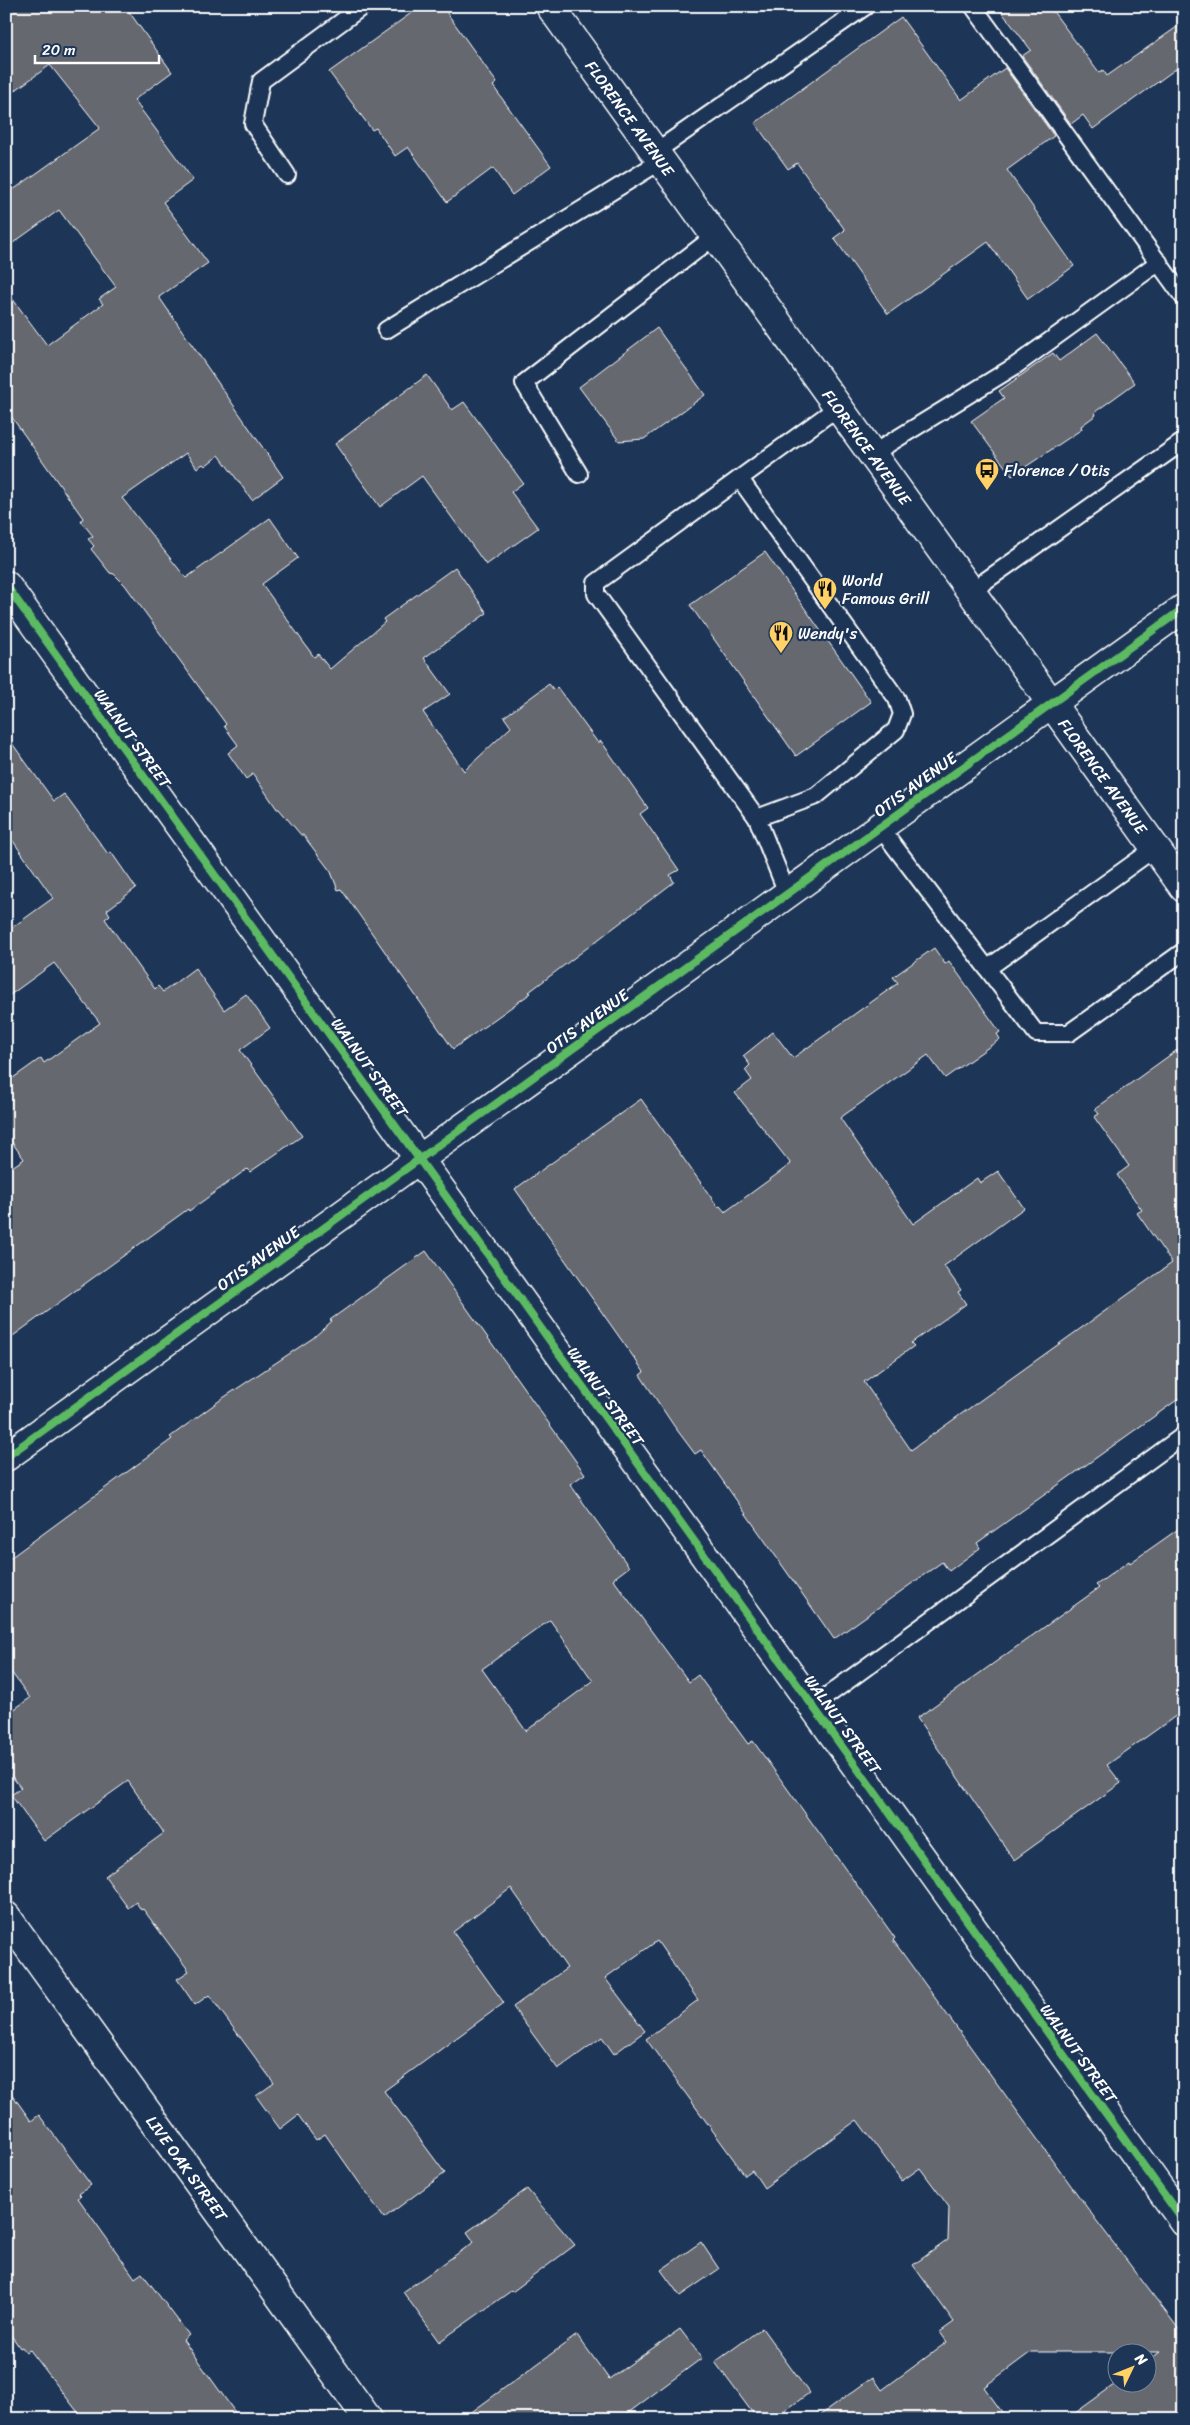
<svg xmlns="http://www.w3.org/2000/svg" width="1190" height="2425" viewBox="0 0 1190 2425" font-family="Sriracha,sans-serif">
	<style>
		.building { fill: #666870; stroke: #fff; fill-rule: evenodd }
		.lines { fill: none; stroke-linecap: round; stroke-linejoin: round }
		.service-casing { stroke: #fff; stroke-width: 20 }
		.minor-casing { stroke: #fff; stroke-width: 31 }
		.tertiary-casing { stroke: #fff; stroke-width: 31 }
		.primary-casing { stroke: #fff; stroke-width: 31 }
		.service { stroke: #1d3557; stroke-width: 16 }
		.minor { stroke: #1d3557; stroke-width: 28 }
		.tertiary { stroke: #1d3557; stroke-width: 28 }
		.primary { stroke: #1d3557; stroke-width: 28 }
		.cycleway-casing { stroke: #1d3557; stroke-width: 11 }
		.cycleway { stroke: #5cba63; stroke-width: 8 }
		.labels { text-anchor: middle; stroke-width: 4.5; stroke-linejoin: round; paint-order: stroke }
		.street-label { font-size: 16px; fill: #fff; stroke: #1d3557 }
		.poi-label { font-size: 16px; fill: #fff; stroke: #1d3557; text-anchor: start }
	</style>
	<rect width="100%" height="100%" fill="#1d3557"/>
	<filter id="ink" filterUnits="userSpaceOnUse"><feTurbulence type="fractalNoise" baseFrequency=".02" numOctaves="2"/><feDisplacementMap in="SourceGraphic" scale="10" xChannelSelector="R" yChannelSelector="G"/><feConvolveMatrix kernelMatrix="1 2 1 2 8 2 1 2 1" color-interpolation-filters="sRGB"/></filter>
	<g filter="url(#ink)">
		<g class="building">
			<polygon points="6,6 125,6 172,72 134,100 193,180 163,202 208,263 159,297 283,477 252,500 219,455 205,466 203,464 197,468 186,453 122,498 186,578 270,518 298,558 262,584 314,657 318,654 330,669 385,622 383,619 455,567 487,613 424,658 450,694 423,712 464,771 511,727 504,717 549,684 554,690 557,687 598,743 601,741 648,808 640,814 679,870 670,875 674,882 529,992 531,993 453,1049 341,889 338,890 331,872 303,835 301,835 279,809 277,809 253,774 246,779 228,753 238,745 224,726 226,724 125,585 114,574 110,573 91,549 94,546 88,539 93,536 81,521 83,518 6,409 6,290 47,345 103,304 99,299 116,287 59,210 6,248 6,195 100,128 50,65 6,97"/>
			<polygon points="421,6 442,6 497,83 493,86 551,166 512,195 493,168 447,202 408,147 395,156 376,128 372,130 329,72"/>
			<polygon points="997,6 1049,6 1099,73 1103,70 1107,76 1184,22 1184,63 1093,129 1083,115 1071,124 1022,56 1031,50"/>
			<polygon points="901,17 961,100 1005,68 1054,136 1007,170 1074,266 1028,299 988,242 888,314 834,238 845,230 797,163 788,169 755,123"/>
			<polygon points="657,328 705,395 644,439 619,441 579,387"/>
			<polygon points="1097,333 1135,383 1095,412 1096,415 1081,426 1082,429 1012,476 971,421 1004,398 999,391 1053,353 1059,361"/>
			<polygon points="427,375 452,410 464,402 486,432 523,483 511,492 538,528 486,565 422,476 380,507 335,444"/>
			<polygon points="765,552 871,702 796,756 690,605"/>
			<polygon points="6,735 54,801 64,794 108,854 111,852 136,888 107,910 110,915 105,919 155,989 158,986 163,992 195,968 224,1010 246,994 270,1028 240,1050 302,1136 250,1172 247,1169 189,1211 188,1209 6,1341 6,1171 24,1159 6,1134 6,1083 41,1058 44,1063 100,1023 54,963 6,998 6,932 53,898 6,831"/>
			<polygon points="934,948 945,964 949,961 1000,1032 997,1034 1000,1039 945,1078 928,1055 840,1118 913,1224 977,1178 980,1183 998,1171 1024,1208 944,1266 961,1290 958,1292 966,1304 911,1343 914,1346 864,1382 911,1450 1172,1263 1137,1213 1142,1210 1117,1175 1129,1166 1094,1117 1099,1114 1095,1109 1184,1045 1184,1395 977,1543 980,1548 949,1571 942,1562 834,1639 701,1450 695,1454 674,1426 640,1375 644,1372 515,1189 641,1099 718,1207 720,1206 725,1212 791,1164 735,1093 752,1080 745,1070 750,1065 743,1056 773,1032 793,1058 898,983 893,977"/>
			<path d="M426 1251 585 1474 570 1484 629 1567 613 1579 689 1682 698 1675 748 1744 753 1741 895 1938 893 1940 1096 2220 1184 2336V2419H1067L1118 2382H1148V2361L1160 2352H1031L984 2387 1007 2419H815L873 2377 882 2390 947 2342 940 2332 954 2322 913 2265 948 2240 949 2207 920 2168 902 2181 857 2120 764 2188 752 2170 745 2175 646 2039 698 2000 657 1941 605 1978 645 2031 614 2054 602 2037 558 2069 513 2007 567 1968 511 1888 453 1932 504 2003 384 2091 445 2173 384 2218 325 2134 316 2140 298 2115 280 2129 256 2096 274 2083 209 1995 195 2005 177 1979 189 1971 143 1909 141 1910 136 1902 128 1908 105 1876 164 1833 128 1781 44 1841 11 1795 21 1788 6 1769V1715L30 1698 6 1665V1561L172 1439 170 1437 223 1398 313 1338 332 1321 330 1320ZM550 1620 593 1681 526 1731 482 1669Z"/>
			<polygon points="1184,1525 1184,1710 1107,1765 1121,1783 1014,1860 917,1718 1099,1588 1096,1585 1129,1561 1130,1563"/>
			<polygon points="6,2086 31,2121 39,2115 91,2185 79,2194 81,2196 78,2198 135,2278 142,2273 189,2335 183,2340 240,2419 83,2419 30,2350 26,2352 22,2347 20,2348 6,2328"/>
			<polygon points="527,2189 575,2245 512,2292 511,2291 439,2342 403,2292 474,2242 467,2232"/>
			<polygon points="701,2242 719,2269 680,2296 661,2270"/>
			<polygon points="762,2328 809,2393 774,2419 757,2419 715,2362"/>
			<polygon points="680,2329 702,2358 620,2419 462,2419 577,2335 609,2379"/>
		</g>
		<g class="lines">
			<defs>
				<g id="service">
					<polyline points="973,6 1184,298"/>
					<polyline points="655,152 866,6"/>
					<polyline points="287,175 253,124 261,81 363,6"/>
					<polyline points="386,330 661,161"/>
					<polyline points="872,454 1015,366 1159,262"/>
					<polyline points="579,474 524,383 715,236"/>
					<polyline points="740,479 897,699 902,714 896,730 816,796 757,818"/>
					<polyline points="971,591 1184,441"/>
					<polyline points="879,826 1036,1033 1069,1033 1184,951"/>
					<polyline points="787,893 757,818 596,594 596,583 838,407"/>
					<polyline points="988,968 1155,848"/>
					<polyline points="813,1706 1184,1435"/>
				</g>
				<g id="minor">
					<polyline points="6,585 1184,2222"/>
					<polyline points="6,1916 368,2419"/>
				</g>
				<polyline id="tertiary" points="6,1457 1184,608"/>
				<polyline id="primary" points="550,6 1184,888"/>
			</defs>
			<use href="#service" class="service-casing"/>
			<use href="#minor" class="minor-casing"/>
			<use href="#tertiary" class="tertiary-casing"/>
			<use href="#primary" class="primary-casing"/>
			<use href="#service" class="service"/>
			<use href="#minor" class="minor"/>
			<use href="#tertiary" class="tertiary"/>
			<use href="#primary" class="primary"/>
			<defs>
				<g id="cycleway">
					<polyline points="6,585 1184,2222"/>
					<polyline points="6,1457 1184,608"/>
				</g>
			</defs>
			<use href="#cycleway" class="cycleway-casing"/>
			<use href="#cycleway" class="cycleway"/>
		</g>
	</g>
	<defs>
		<symbol id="bus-pin" viewBox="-11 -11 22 30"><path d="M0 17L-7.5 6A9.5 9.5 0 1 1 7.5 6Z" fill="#ffd166" stroke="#1d3557"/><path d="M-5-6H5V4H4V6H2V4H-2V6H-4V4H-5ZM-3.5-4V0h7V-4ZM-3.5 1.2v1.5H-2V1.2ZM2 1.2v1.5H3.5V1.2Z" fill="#111"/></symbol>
		<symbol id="restaurant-pin" viewBox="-11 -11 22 30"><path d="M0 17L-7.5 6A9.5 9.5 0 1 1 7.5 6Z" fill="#ffd166" stroke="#1d3557"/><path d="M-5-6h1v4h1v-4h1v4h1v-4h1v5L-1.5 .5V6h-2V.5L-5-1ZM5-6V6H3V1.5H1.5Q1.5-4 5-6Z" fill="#111"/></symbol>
	</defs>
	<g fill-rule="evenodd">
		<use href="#bus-pin" x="973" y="456" width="28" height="38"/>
		<use href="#restaurant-pin" x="811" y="575" width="28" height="38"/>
		<use href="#restaurant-pin" x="767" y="619" width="28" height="38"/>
	</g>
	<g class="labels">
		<g class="street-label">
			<text transform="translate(630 118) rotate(54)" y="6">FLORENCE AVENUE</text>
			<text transform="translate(867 447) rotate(54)" y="6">FLORENCE AVENUE</text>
			<text transform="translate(133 738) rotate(54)" y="6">WALNUT STREET</text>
			<text transform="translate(1103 776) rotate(54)" y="6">FLORENCE AVENUE</text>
			<text transform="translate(915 784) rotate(-36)" y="6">OTIS AVENUE</text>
			<text transform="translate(587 1021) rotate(-36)" y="6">OTIS AVENUE</text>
			<text transform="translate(370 1067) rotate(54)" y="6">WALNUT STREET</text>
			<text transform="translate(258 1258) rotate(-36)" y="6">OTIS AVENUE</text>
			<text transform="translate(606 1396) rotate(54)" y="6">WALNUT STREET</text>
			<text transform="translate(843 1724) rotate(54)" y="6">WALNUT STREET</text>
			<text transform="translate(1079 2053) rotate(54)" y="6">WALNUT STREET</text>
			<text transform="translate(187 2168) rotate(54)" y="6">LIVE OAK STREET</text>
		</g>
		<g class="poi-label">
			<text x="1004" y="476">Florence / Otis</text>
			<text x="842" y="586">World<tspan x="842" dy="18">Famous Grill</tspan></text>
			<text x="798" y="639">Wendy's</text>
		</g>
	</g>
	<rect width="1190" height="2425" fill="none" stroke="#1d3557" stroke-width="25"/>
	<rect x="12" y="12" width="1165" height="2400" fill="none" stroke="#fff" stroke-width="2" filter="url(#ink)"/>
	<g transform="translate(1132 2368) rotate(47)"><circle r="24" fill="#1d3557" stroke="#77869a"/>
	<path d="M0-4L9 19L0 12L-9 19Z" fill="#ffd166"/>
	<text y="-8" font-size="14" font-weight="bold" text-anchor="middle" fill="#ffffff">N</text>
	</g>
	<path d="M35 55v8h124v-8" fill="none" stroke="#ffffff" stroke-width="2.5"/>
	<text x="42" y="55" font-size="15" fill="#ffffff" stroke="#1d3557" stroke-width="4" paint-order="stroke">20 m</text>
</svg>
